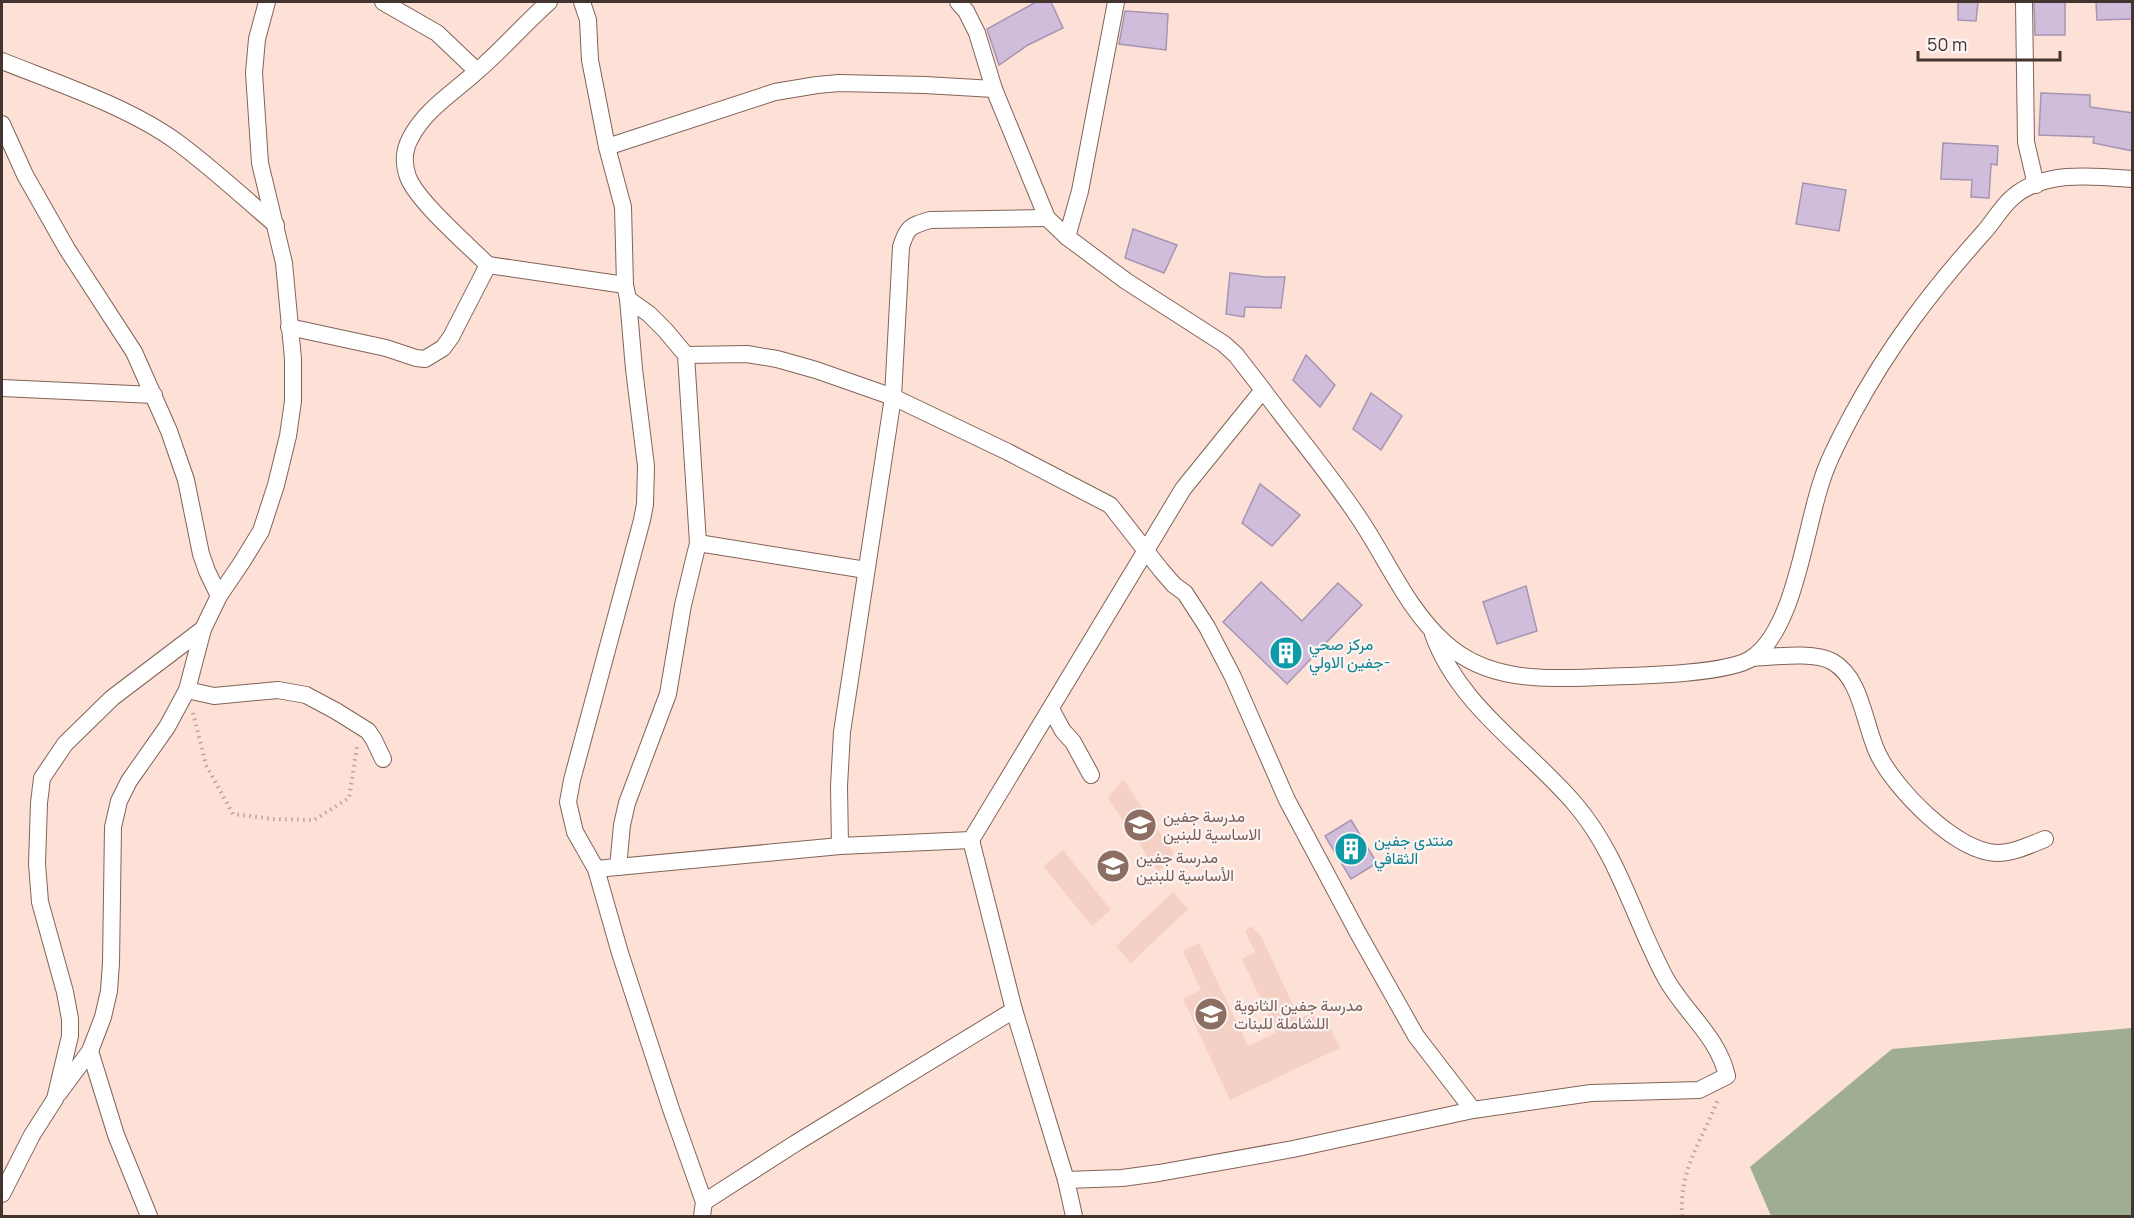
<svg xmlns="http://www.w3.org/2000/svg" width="2134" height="1218" viewBox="0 0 2134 1218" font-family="Manrope,Vazirmatn,sans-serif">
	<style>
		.built { fill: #f5d1c5 }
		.forest { fill: #9fad92 }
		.building { fill: #cfbddb; stroke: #a695b2; stroke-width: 1.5 }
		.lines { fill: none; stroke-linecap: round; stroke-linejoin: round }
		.minor-casing { stroke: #826358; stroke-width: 18 }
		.path { stroke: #bba39a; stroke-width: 4; stroke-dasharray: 1.5 4.5; stroke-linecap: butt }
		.minor { stroke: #fff; stroke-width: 16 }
		.labels { text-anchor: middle; stroke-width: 4.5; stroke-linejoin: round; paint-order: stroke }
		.culture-label { font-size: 16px; fill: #0d838f; stroke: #fbf3f1; text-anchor: start }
		.education-label { font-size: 16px; fill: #785e54; stroke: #fbf3f1; text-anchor: start }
	</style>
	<rect width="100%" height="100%" fill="#fee1d6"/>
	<g class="built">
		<polygon points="1123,779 1174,853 1158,872 1108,798"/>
		<polygon points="1063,850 1111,910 1092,926 1043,866"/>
		<polygon points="1173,892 1188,909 1131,963 1116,946"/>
		<polygon points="1251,926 1261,936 1299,1018 1313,1013 1316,1019 1324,1015 1340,1048 1230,1100 1183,999 1201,990 1183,951 1199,943 1248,1046 1276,1033 1242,959 1255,952 1245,931"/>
	</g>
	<polygon class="forest" points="2132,1028 2132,1216 1771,1216 1750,1167 1892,1049"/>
	<g class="building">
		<polygon points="1036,2 1051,2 1063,28 1028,45 999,65 987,29"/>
		<polygon points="1958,2 1978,2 1976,21 1958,20"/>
		<polygon points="2034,2 2065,2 2065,35 2035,35"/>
		<polygon points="2096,2 2133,2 2133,19 2097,20"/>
		<polygon points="1125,11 1168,14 1166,50 1119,44"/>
		<polygon points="2041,93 2090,95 2090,107 2133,113 2133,151 2093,143 2094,137 2039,135"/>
		<polygon points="1943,143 1998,146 1997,165 1991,164 1989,198 1971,197 1972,180 1941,179"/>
		<polygon points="1803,183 1846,190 1839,231 1796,224"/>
		<polygon points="1133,229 1177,245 1164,273 1125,258"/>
		<polygon points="1230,273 1265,277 1285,277 1281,308 1245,307 1244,317 1226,314"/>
		<polygon points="1306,355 1335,385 1320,407 1293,380"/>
		<polygon points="1371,393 1402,416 1381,450 1353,429"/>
		<polygon points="1260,484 1300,515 1272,546 1242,523"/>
		<polygon points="1261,582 1302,621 1338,583 1362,605 1287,684 1223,622"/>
		<polygon points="1526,586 1537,631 1497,644 1483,602"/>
		<polygon points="1351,820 1377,863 1351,879 1325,836"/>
	</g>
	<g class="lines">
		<defs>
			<g id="minor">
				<polyline points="383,2 437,33 477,71"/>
				<polyline points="582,2 588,20 590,60 607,147 623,207 625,285 628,299 634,369 646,466 645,504 642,520 572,780 568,802 575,832 596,869 620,953 671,1109 704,1202 702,1216"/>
				<polyline points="2024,2 2026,142 2036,185"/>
				<path d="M2 61C57 83 129 107 177 142 211 167 243 197 276 225"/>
				<polyline points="2,124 25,175 67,249 134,352 169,431 186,480 201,554 207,571 219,596"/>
				<polyline points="607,147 775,92 817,85 839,83 925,85 994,89"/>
				<polyline points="1067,237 1080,191 1116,2"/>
				<path d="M488 265C468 245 417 201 408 177 403 163 404 149 411 137 425 110 454 92 476 72 502 50 524 24 549 2"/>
				<polyline points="289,327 386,348 416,358 425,359 443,348 451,337 488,265 625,285"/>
				<polyline points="686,355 747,354 777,359 816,370 893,397 1008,452 1110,505 1161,570 1174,585 1185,593 1207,627 1233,677 1287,800 1358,933 1416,1036 1473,1110"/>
				<polyline points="2,388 154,395"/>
				<path d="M1263 390C1294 432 1328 472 1357 515 1386 557 1406 608 1445 643 1488 682 1544 679 1598 677 1631 676 1727 675 1752 658 1795 629 1805 528 1822 480 1829 457 1841 436 1852 415 1889 346 1932 290 1984 232 1994 221 2002 206 2013 197 2044 170 2095 176 2132 179"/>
				<polyline points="698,543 866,570"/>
				<polyline points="203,629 187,690 214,696 278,690 306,695 336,711 368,731 374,740 383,759"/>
				<path d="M1752 658C1773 657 1815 651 1833 662 1862 679 1864 725 1878 754 1895 789 1956 852 1997 853 2013 853 2030 845 2045 839"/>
				<polyline points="1051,709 1063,731 1073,742 1091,775"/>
				<polyline points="971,840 1014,1010 1066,1180 1074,1216"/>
				<path d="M840 846 839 786 842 732 893 397 901 247C907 227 910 226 930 220L1047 218"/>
				<polyline points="618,867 622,825 627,803 668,694 683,605 698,543 686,355 665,330 649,314 628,299"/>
				<polyline points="596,869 840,846 971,840 1183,489 1263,390 1236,355 1224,344 1126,281 1067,237 1047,218 994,89 977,33 966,11 958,2"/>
				<polyline points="90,1051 116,1135 149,1216"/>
				<polyline points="59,1093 90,1051 103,1017 109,991 111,963 113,827 119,801 129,781 167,727 187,690"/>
				<path d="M1066 1180 1122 1178 1159 1173 1293 1149 1473 1110 1591 1093 1699 1090 1727 1076C1718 1036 1684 1012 1665 977 1634 919 1618 854 1575 804 1527 748 1458 705 1433 634"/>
				<polyline points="2,1194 32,1135 55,1099 70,1036 70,1019 65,992 40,902 37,864 39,803 42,778 65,744 112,698 203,629 219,596 242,562 261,531 276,485 288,436 293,401 293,359 284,263 260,163 254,73 257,39 267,2"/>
				<polyline points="704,1202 796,1143 1014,1010"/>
			</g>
		</defs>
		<use href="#minor" class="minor-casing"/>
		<g class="path">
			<polyline points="193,713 206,765 233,814 274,819 314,820 349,798 357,747"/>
			<path d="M1682 1216C1679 1169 1702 1141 1718 1099"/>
		</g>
		<use href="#minor" class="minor"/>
	</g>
	<defs>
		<symbol id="building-disc" viewBox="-11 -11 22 22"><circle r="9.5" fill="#0f9aa8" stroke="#fbf3f1"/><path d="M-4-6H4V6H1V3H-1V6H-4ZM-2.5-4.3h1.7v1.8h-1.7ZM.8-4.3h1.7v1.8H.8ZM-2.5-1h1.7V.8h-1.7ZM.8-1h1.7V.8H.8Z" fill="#fff"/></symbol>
		<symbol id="university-disc" viewBox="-11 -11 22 22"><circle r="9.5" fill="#8d6e63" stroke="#fbf3f1"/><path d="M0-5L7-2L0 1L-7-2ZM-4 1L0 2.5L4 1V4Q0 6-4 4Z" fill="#fff"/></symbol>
	</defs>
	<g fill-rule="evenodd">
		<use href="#building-disc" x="1267" y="634" width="38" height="38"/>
		<use href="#university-disc" x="1121" y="806" width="38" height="38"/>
		<use href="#building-disc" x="1332" y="830" width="38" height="38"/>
		<use href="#university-disc" x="1094" y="847" width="38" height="38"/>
		<use href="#university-disc" x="1192" y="995" width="38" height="38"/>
	</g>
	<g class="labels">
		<g class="culture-label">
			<text x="1309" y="650">مركز صحي<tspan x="1309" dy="18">جفين الاولي-</tspan></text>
			<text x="1374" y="846">منتدى جفين<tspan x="1374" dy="18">الثقافي</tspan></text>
		</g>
		<g class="education-label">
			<text x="1163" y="822">مدرسة جفين<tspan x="1163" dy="18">الاساسية للبنين</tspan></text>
			<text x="1136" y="863">مدرسة جفين<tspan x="1136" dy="18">الأساسية للبنين</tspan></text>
			<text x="1234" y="1011">مدرسة جفين الثانوية<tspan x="1234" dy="18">اللشاملة للبنات</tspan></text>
		</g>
	</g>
	<rect width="2134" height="1218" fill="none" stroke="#43342f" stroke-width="6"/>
	<path d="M1918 51v9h142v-9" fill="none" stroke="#43342f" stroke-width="3"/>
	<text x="1927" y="51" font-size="18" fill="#43342f" stroke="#fbf3f1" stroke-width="4.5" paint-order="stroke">50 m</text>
</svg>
